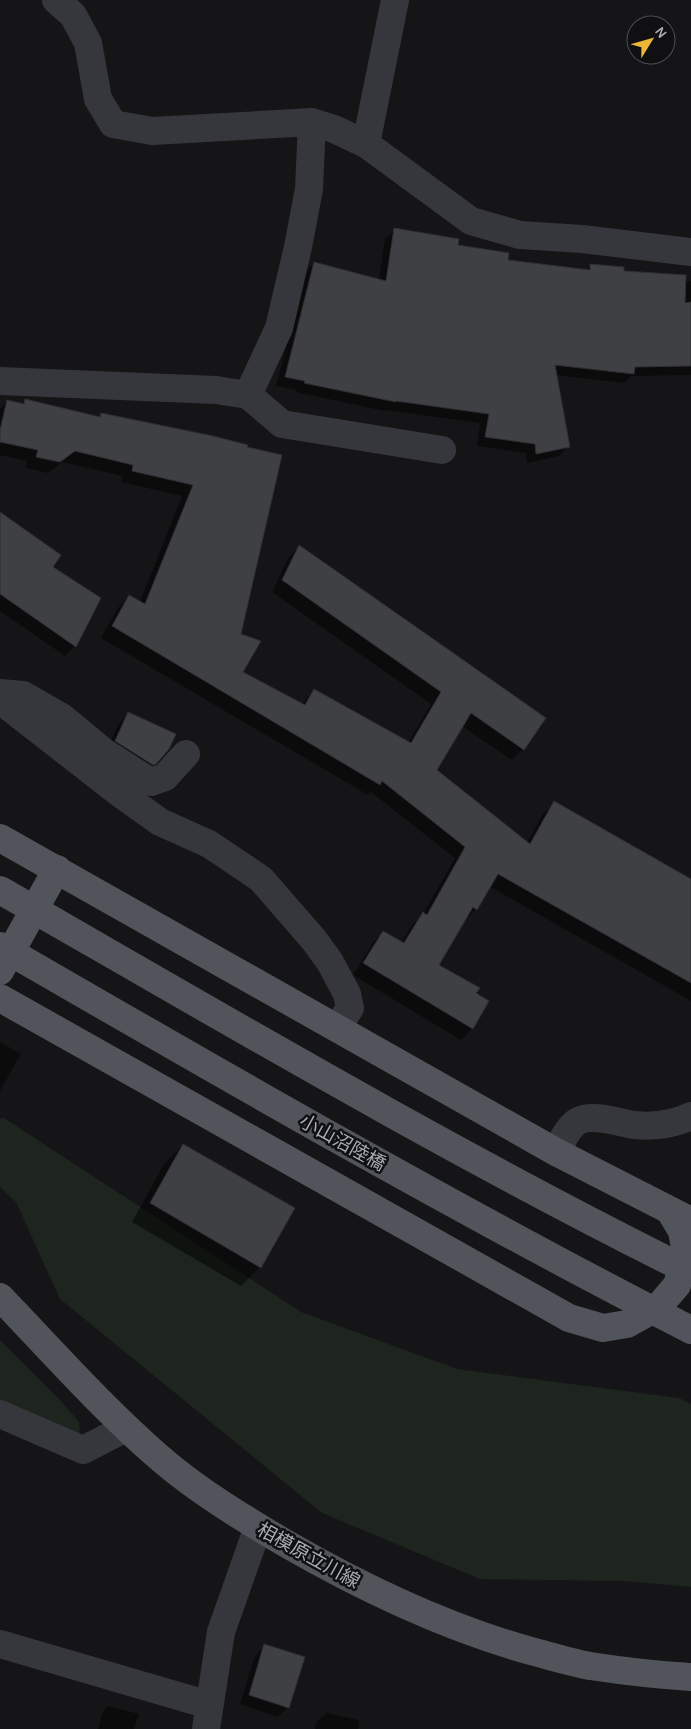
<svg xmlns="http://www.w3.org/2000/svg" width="691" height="1729" viewBox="0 0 691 1729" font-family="Karla,'Noto Sans JP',sans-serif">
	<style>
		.green { fill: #1d251e }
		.shadow { fill: #0007 }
		.building { fill: #3f4044; stroke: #2f2f33 }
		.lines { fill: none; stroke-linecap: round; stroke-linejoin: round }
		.minor { stroke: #36373c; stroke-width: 28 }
		.major { stroke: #52545b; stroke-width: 28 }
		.major-bridge { stroke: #52545b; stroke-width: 28 }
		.labels { text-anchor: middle; stroke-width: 5; stroke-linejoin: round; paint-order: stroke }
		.street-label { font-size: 19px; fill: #a7acb7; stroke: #101012 }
	</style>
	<rect width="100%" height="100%" fill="#151517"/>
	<g class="green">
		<polygon points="4,1118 301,1312 457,1369 679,1398 691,1404 691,1587 623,1581 480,1579 322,1513 60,1299 16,1202 0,1187 0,1119"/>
		<polygon points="0,1340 60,1400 79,1422 80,1436 0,1401"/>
	</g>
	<g class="shadow">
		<polygon points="395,230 507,261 586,270 591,265 622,273 685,282 691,281 691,375 631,376 624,383 555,375 568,446 559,456 527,463 526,453 477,446 480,423 387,410 385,411 296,392 296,390 276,386 305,272 315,263 379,280 385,239"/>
		<polygon points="7,401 21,405 26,401 98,418 101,414 212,437 240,635 241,673 301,705 314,690 408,743 431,704 272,592 288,558 299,547 523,749 512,760 462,726 436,770 527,843 543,814 554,803 691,880 691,1001 489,886 476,909 465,920 437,965 474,994 488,1001 472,1029 461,1040 353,975 372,944 383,932 401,943 412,925 423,914 455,858 371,792 368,795 101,638 118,608 129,596 140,602 182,496 121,482 123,476 62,462 48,473 26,468 27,461 0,455 0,409"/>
		<polygon points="0,514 51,568 99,599 75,646 65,656 0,611"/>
		<polygon points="129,713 155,763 145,773 106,751 119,723"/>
		<polygon points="0,1042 21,1054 0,1091"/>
		<polygon points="183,1145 260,1267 241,1286 132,1222 164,1164"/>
		<polygon points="265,1646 288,1707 278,1717 240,1704 255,1656"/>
		<polygon points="108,1706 139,1714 134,1729 98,1729 103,1711"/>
		<polygon points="326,1713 359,1720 358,1729 315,1729 316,1723"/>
	</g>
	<g class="building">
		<polygon points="394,228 459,239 458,245 509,253 508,260 590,270 590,264 624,267 624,271 686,275 685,303 691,302 691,366 635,367 634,374 555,365 570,447 536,454 535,444 485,437 489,414 396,401 396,402 304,383 305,381 285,377 314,262 386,281"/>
		<polygon points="25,399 100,417 101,413 213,436 248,445 247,447 282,455 241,634 261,641 243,672 305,705 314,689 411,743 441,692 282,580 299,545 546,718 524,750 471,713 437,770 530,844 554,801 691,879 691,983 498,874 477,910 473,907 439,965 480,988 476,993 489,1001 473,1029 363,963 383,931 404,943 423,912 427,915 465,847 382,781 380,785 112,626 129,595 145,604 193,485 132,471 133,465 75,451 60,462 36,457 38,450 0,442 0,430 7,400 24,404"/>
		<polygon points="0,512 61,555 53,567 101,598 76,647 0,594"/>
		<polygon points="128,712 176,734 169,749 156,764 153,765 115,741"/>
		<polygon points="183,1144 295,1208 261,1268 150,1203"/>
		<polygon points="264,1644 305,1657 289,1708 249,1695"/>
	</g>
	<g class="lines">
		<g class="minor">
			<polyline points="56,0 73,15 88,43 98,99 113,124 152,131 312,122 334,129 366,144 471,221 520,235 582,239 691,252"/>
			<polyline points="366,144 395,0"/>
			<polyline points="0,381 216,390 248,395 282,424 442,450"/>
			<polyline points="248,395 279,328 298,247 309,189 312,122"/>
			<polyline points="0,693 23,695 63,718 104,752 151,782 165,777 186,754"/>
			<polyline points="0,700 118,792 160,822 209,844 261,879 314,940 330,962 347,994 350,1008 337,1028"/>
			<path d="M556 1152C562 1141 568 1127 578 1121 593 1113 620 1123 635 1125 654 1127 674 1124 691 1116"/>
			<polyline points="0,1414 83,1450 126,1428"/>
			<polyline points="0,1644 209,1705"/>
			<polyline points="206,1729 221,1632 258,1527"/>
		</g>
		<g class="major">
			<polyline points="0,838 556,1152 685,1218"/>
			<polyline points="0,971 57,869"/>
			<polyline points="0,998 569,1318 603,1328 627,1324 659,1306 677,1285 686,1253 682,1231 670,1211"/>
			<path d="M0 1297C53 1352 103 1409 161 1459 198 1491 243 1518 285 1543 363 1588 444 1627 531 1651 550 1656 570 1662 590 1666 623 1671 657 1675 691 1677"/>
		</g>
		<g class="major-bridge">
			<path d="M0 890C228 1021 455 1155 691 1272"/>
			<path d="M0 946C228 1078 457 1210 691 1330"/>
		</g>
	</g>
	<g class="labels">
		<g class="street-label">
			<text transform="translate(343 1142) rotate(29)" y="7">小山沼陸橋</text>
			<text transform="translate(309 1555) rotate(29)" y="7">相模原立川線</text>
		</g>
	</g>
	<g transform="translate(651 40) rotate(53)"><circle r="24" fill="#101012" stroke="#4c4e54"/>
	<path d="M0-4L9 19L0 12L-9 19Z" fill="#edb637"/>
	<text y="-8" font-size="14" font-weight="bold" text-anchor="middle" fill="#a7acb7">N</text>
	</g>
</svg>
